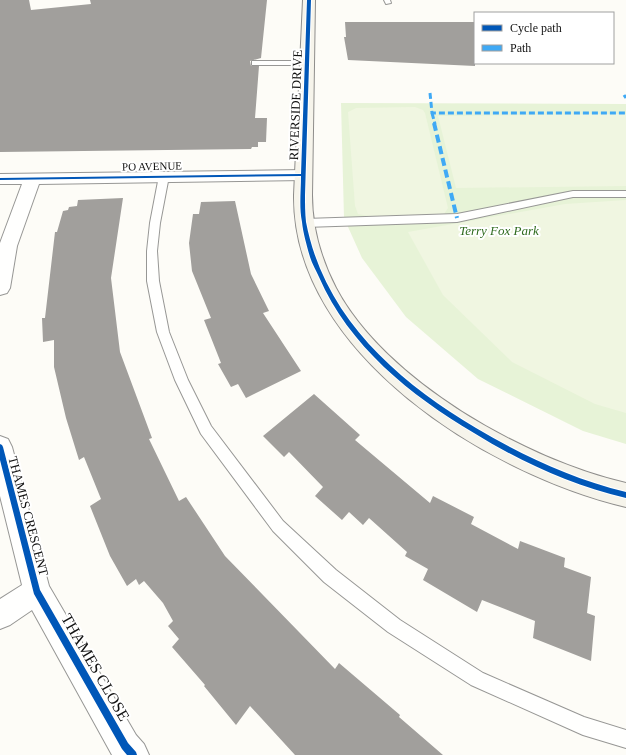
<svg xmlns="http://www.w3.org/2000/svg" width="626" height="755" viewBox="0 0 626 755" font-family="Georgia,serif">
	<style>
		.green { fill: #e7f3d7 }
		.pitch { fill: #f0f6e1 }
		.building { fill: #a19f9c }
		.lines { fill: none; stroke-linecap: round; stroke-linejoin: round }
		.lane-casing { stroke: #979795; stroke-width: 2 }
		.street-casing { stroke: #979795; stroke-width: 2 }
		.secondary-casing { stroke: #8e8d8b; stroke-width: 2 }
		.lane { fill: #fffffe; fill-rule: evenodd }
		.street { fill: #fffffe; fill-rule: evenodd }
		.secondary { fill: #f6f4eb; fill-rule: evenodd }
		.quiet-far1 { stroke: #3fa9f5; stroke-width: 3; stroke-dasharray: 6 3; stroke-linecap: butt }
		.quiet { stroke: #3fa9f5; stroke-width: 4; stroke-dasharray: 8 4; stroke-linecap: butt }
		.cycleway-casing { stroke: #fff; stroke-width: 2 }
		.cycleway { fill: #0057b8; fill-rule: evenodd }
		.labels { text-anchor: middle; stroke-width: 4; stroke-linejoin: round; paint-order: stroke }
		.far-street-label { font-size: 11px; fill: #111; stroke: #fff }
		.street-label { font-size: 13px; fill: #111; stroke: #fff }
		.park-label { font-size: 13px; font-style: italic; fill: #2f6b1f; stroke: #fff }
		.near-street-label { font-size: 16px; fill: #111; stroke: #fff }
	</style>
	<rect width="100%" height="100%" fill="#fdfcf7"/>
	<polygon class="green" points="341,103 626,104 626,444 583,431 478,379 406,317 362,258 344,218"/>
	<g class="pitch">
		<polygon points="415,107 423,110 425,113 448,208 444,214 437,216 368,216 358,214 355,206 348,112 356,108"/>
		<polygon points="626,114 626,186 456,188 438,116"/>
		<polygon points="626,200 626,413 595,404 512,362 443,295 408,232 565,204"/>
	</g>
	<g class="building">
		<polygon points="0,0 29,0 31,10 91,4 90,0 267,0 261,58 250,61 251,66 259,66 255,118 267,118 266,142 258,142 258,147 252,147 251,149 0,152"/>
		<polygon points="345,22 475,22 475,66 348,60 344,37 346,37"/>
		<polygon points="123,198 111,278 120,352 152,438 149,439 179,501 186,497 225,556 335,669 339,663 400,715 399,717 443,755 295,755 250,706 236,725 204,686 205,685 172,647 179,639 168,626 173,621 163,603 144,581 139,585 136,579 127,586 110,556 90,506 101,499 84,457 79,460 66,418 54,367 54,340 43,342 42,318 45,318 55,232 57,232 63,211 68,210 69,207 77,206 78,200"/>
		<polygon points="235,201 251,274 269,311 263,313 301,371 246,398 238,384 231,387 218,364 221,363 204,320 211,318 192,271 189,243 193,214 199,214 201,202"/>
		<polygon points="314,394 360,435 355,440 430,503 433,496 474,517 471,524 518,549 520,541 565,558 564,567 591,577 587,613 595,616 591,661 533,638 535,621 482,600 477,612 423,580 428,569 405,556 407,552 369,518 363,525 349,512 342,520 315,496 323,487 289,452 284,457 263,436"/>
	</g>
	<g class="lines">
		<defs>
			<g id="lane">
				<polygon points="384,0 390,0 391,3 386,4"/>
				<polygon points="252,61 307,61 311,63 307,65 252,65"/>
				<polygon points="164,173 169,176 160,223 157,251 159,281 169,332 188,380 211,426 283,521 336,570 400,620 483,673 584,717 626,730 626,748 583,735 471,685 388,632 324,582 273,531 201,434 175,380 157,332 147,281 147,251 150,223 159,176"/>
				<polygon points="573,191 626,191 626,197 573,197 457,222 305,227 301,226 300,223 301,220 305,219 457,214"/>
			</g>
			<g id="street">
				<polygon points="304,170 310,171 312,175 310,179 304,180 39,184 17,246 10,288 7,293 0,295 0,243 22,184 0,184 0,174"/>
				<polygon points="0,436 8,439 12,447 49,586 136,735 144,744 149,755 112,755 32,610 10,625 0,629 0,599 22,585 0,496"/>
			</g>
			<path id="secondary" d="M303 0H315L312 195C312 227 321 259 336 288 385 381 526 460 626 483V507C490 475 292 354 294 195Z"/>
		</defs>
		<use href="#lane" class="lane-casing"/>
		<use href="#street" class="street-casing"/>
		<use href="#secondary" class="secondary-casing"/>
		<use href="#lane" class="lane"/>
		<use href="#street" class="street"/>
		<use href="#secondary" class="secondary"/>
		<g class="quiet-far1">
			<polyline points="430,93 432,113 626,113"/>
			<polyline points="624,95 626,98"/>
			<polyline points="432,113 435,124"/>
		</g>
		<polyline class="quiet" points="434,123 457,218"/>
		<defs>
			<g id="cycleway">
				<path d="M307 0H311L305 195C305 204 305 213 306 222 324 317 397 381 476 428 523 456 572 479 626 492V498C571 485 521 462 474 433 410 395 349 346 319 277 316 270 312 264 310 257 307 246 303 233 302 222 299 207 301 191 301 176L0 180V178L301 174Z"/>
				<polygon points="0,444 2,445 3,447 40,590 128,743 136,752 137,755 127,755 122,749 34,594 0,460"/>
			</g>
		</defs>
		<use href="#cycleway" class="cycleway-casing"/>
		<use href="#cycleway" class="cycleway"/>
	</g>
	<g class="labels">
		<g class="far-street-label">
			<text transform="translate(152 166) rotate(-1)" y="4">PO AVENUE</text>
		</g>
		<g class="street-label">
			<text transform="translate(295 105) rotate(-88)" y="5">RIVERSIDE DRIVE</text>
			<text transform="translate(29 516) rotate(75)" y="5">THAMES CRESCENT</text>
		</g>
		<g class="park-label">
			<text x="499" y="235">Terry Fox Park</text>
		</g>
		<g class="near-street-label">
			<text transform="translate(96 667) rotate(60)" y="6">THAMES CLOSE</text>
		</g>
	</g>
	<rect x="474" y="12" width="140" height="52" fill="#ffffff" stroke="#a0a0a0"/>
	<rect x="482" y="25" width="20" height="6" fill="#0057b8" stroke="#a0a0a0"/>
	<text x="510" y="32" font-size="12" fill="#111111">Cycle path</text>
	<rect x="482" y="45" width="20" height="6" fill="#3fa9f5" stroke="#a0a0a0"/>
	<text x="510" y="52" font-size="12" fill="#111111">Path</text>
</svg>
